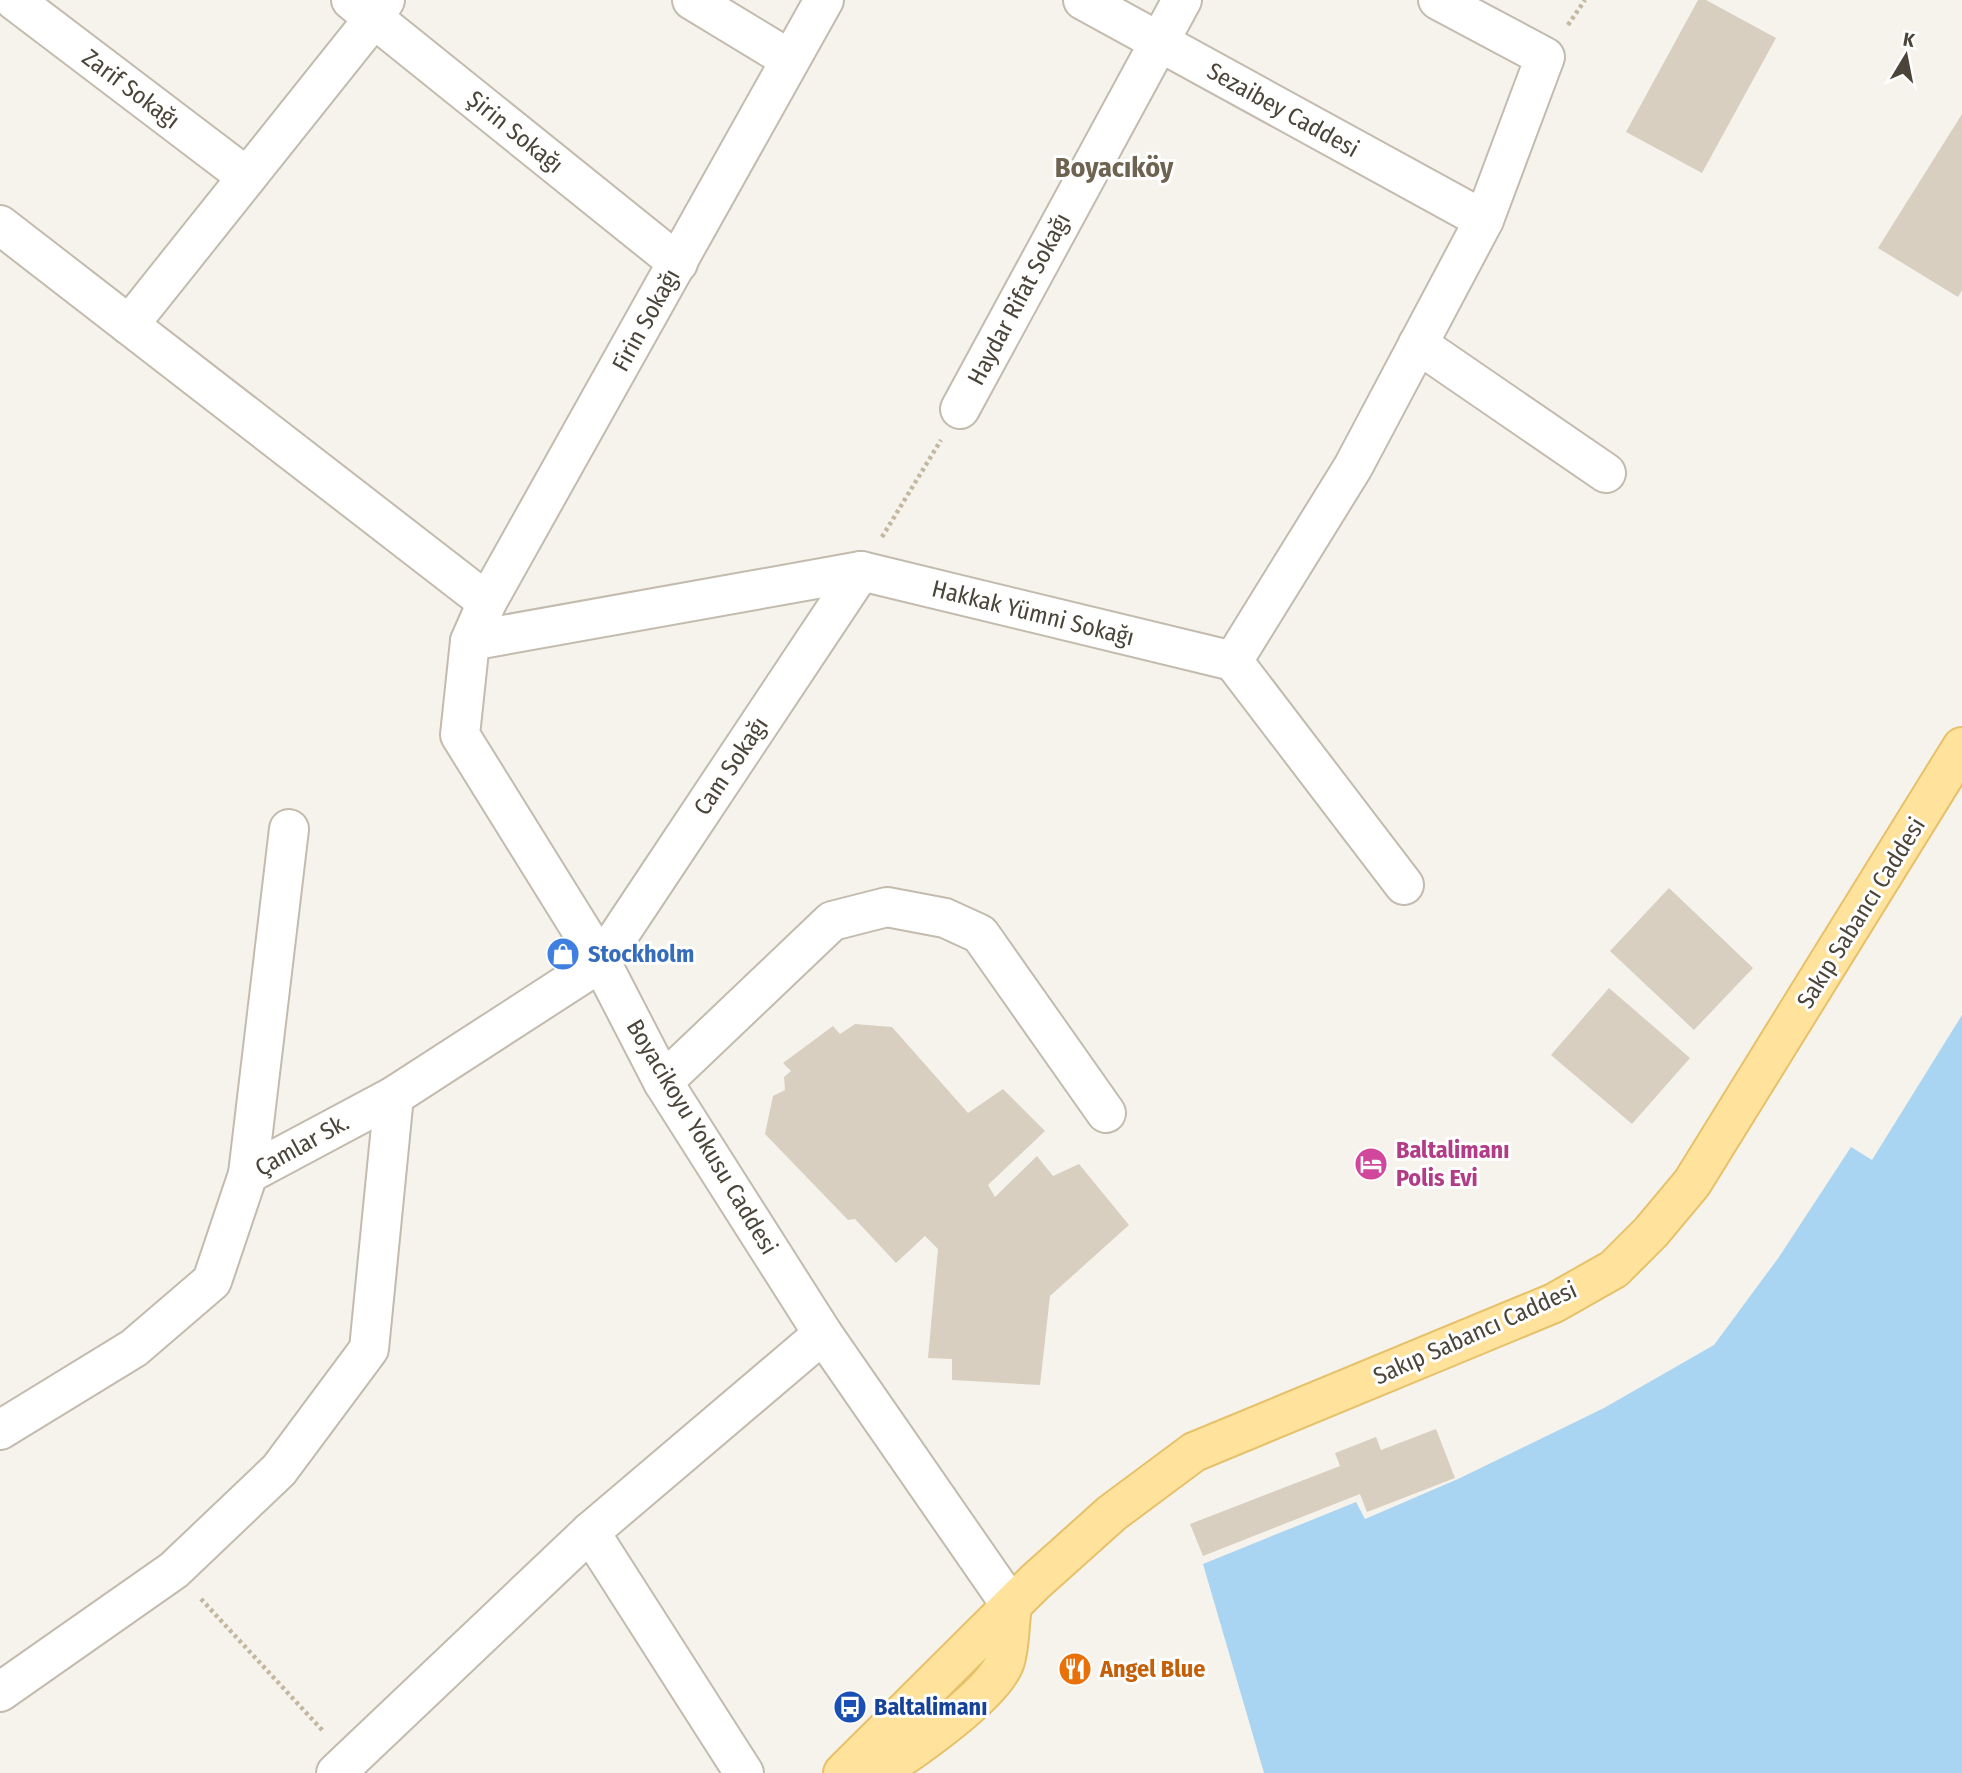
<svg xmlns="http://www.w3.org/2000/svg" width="1962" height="1773" viewBox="0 0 1962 1773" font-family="'Fira Sans Condensed',sans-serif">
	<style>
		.water { fill: #a9d4f2 }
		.building { fill: #d8cfc1 }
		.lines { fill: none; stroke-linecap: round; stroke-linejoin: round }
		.minor-casing { stroke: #c2bbae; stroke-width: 42 }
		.major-casing { stroke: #e6c16a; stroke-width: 42 }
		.path { stroke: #c4b79f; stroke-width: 4.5; stroke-dasharray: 3.5 3.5; stroke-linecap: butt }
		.minor { stroke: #fff; stroke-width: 38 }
		.major { stroke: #ffe39c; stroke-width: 38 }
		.labels { text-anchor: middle; stroke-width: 6; stroke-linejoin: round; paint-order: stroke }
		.street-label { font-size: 24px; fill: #4b4439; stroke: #fff }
		.shop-label { font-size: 24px; font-weight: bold; fill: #366cbe; stroke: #fff; text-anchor: start }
		.hotel-label { font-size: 24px; font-weight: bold; fill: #b23c85; stroke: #fff; text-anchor: start }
		.food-label { font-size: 24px; font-weight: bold; fill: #c56008; stroke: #fff; text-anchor: start }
		.transit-label { font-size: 24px; font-weight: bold; fill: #164399; stroke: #fff; text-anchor: start }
		.quarter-label { font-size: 28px; font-weight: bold; fill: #6e6250; stroke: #fff }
	</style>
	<rect width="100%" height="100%" fill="#f6f3ec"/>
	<polygon class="water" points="1962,1015 1962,1773 1264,1773 1203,1564 1356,1502 1365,1519 1458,1479 1604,1408 1714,1345 1779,1257 1851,1147 1872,1160"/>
	<g class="building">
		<polygon points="1698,0 1706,0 1776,38 1702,173 1626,132"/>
		<polygon points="1962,114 1962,290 1958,297 1878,248"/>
		<polygon points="1669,888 1753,968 1694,1030 1610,951"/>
		<polygon points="1609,988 1690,1058 1632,1124 1551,1055"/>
		<polygon points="855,1024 892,1027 968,1113 1003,1089 1045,1131 988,1185 995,1197 1037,1156 1053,1176 1079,1164 1129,1225 1050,1296 1040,1385 952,1380 952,1359 928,1358 938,1249 925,1236 896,1263 855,1219 848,1220 765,1134 773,1096 785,1090 784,1077 791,1071 783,1063 833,1026 840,1034"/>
		<polygon points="1436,1429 1455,1478 1367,1512 1360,1494 1203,1556 1190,1524 1340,1466 1335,1453 1376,1437 1381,1450"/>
	</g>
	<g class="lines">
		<defs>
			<g id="minor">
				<polyline points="14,0 247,177"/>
				<polyline points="351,0 678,263"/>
				<polyline points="692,0 789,59"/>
				<polyline points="824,0 487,602 470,641 460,735 601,962 663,1082 823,1334 1012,1607"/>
				<polyline points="1083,0 1484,220"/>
				<polyline points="0,225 487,602"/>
				<polyline points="129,325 374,18 385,0"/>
				<polyline points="1418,344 1606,473"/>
				<polyline points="960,409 1182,0"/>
				<polyline points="470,641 861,571 1233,661 1353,467 1484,220 1545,57 1438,0"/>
				<polyline points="1233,661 1404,885"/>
				<polyline points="663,1082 832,921 887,907 945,918 980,934 1106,1113"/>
				<polyline points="248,1174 289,829"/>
				<polyline points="0,1430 134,1348 212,1281 248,1174 394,1096 601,962 861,571"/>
				<polyline points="590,1532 744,1773"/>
				<polyline points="0,1692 174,1570 279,1470 369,1349 394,1096"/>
				<polyline points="336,1773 590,1532 823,1334"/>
			</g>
			<g id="major">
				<polyline points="843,1773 1035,1582 1112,1513 1194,1452 1554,1303 1614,1269 1651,1232 1692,1183 1962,747"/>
				<path d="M876 1773C907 1755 995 1694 1005 1661 1010 1644 1009 1625 1012 1607"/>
			</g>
		</defs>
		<use href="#minor" class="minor-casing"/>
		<use href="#major" class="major-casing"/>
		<g class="path">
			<polyline points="1568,25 1585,0"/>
			<polyline points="882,537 941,440"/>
			<polyline points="201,1599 323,1731"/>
		</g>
		<use href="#minor" class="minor"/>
		<use href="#major" class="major"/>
	</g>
	<defs>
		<symbol id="shop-disc" viewBox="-11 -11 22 22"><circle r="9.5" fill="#3f7fe0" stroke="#fff"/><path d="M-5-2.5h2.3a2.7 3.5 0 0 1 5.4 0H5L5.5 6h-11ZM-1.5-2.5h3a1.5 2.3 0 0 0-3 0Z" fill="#fff"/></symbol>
		<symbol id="hotel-disc" viewBox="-11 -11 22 22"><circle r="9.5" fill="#d1479c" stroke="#fff"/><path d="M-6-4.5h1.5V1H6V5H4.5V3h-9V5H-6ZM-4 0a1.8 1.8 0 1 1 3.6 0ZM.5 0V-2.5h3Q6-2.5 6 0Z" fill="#fff"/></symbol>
		<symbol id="restaurant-disc" viewBox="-11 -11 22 22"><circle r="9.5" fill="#e8710a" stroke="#fff"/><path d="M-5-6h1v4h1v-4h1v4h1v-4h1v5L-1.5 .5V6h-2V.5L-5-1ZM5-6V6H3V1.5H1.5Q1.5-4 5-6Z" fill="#fff"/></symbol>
		<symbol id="bus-disc" viewBox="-11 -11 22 22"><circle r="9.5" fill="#1a4fb4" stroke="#fff"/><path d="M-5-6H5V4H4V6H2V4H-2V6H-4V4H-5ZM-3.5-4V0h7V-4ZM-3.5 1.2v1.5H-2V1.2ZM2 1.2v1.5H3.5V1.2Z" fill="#fff"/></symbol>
	</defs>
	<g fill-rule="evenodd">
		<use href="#shop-disc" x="544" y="935" width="38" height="38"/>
		<use href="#hotel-disc" x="1352" y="1145" width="38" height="38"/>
		<use href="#restaurant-disc" x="1056" y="1650" width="38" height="38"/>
		<use href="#bus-disc" x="831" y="1688" width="38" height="38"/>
	</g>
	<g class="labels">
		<g class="street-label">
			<text transform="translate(131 89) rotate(37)" y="8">Zarif Sokağı</text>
			<text transform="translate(1283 110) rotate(29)" y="8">Sezaibey Caddesi</text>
			<text transform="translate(515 132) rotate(39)" y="8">Şirin Sokağı</text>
			<text transform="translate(1019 299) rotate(-62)" y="8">Haydar Rifat Sokağı</text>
			<text transform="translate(646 320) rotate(-61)" y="8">Firin Sokağı</text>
			<text transform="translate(1033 613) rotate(14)" y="8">Hakkak Yümni Sokağı</text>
			<text transform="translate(731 766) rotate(-56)" y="8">Cam Sokağı</text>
			<text transform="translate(1861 913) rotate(-58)" y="8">Sakıp Sabancı Caddesi</text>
			<text transform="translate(702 1137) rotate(59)" y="8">Boyacikoyu Yokusu Caddesi</text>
			<text transform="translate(302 1145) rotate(-29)" y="8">Çamlar Sk.</text>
			<text transform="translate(1475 1333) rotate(-24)" y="8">Sakıp Sabancı Caddesi</text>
		</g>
		<g class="shop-label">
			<text x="588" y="962">Stockholm</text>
		</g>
		<g class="hotel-label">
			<text x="1396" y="1158">Baltalimanı<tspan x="1396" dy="28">Polis Evi</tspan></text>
		</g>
		<g class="food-label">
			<text x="1100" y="1677">Angel Blue</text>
		</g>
		<g class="transit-label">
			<text x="874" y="1715">Baltalimanı</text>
		</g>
		<g class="quarter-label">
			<text x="1114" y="177">Boyacıköy</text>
		</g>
	</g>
	<g transform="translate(1906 56) rotate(10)" stroke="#ffffff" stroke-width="5" paint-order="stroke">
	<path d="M0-5L12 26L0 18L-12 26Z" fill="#4b4439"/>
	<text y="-10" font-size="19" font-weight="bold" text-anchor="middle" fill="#4b4439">K</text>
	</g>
</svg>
